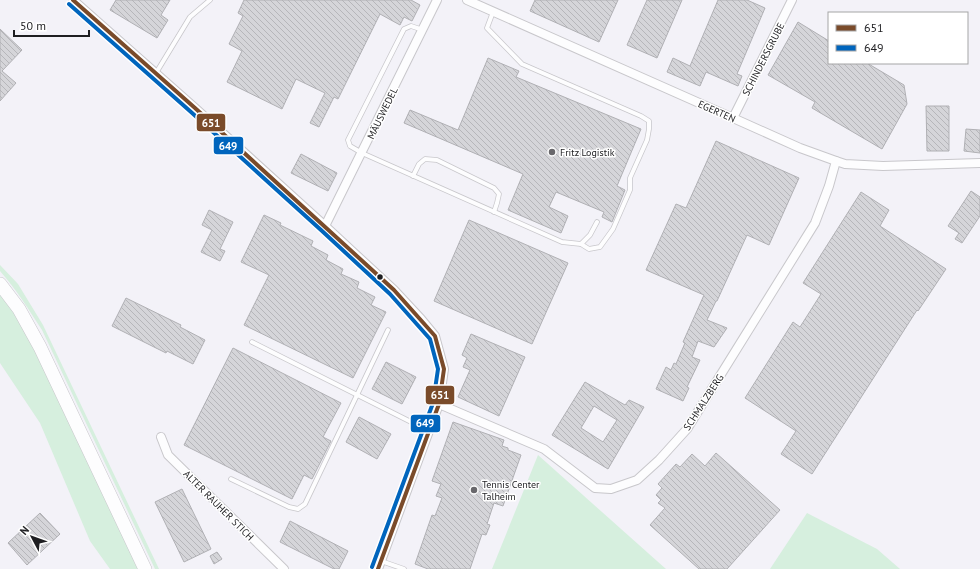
<svg xmlns="http://www.w3.org/2000/svg" width="980" height="569" viewBox="0 0 980 569" font-family="'PT Sans',sans-serif">
	<style>
		.grass { fill: #d6efde }
		.building { fill: url(#building-back-hatch); stroke: #b0b0b4; fill-rule: evenodd }
		.lines { fill: none; stroke-linecap: round; stroke-linejoin: round }
		.lane-casing { stroke: #c8c7cb; stroke-width: 5.5 }
		.street-casing { stroke: #c8c7cb; stroke-width: 10 }
		.primary-casing { stroke: #c8c7cb; stroke-width: 14 }
		.lane { stroke: #fdfdfe; stroke-width: 4 }
		.street { stroke: #fdfdfe; stroke-width: 8 }
		.primary { stroke: #fdfdfe; stroke-width: 13 }
		.bus-1-casing { stroke: #fff; stroke-width: 7 }
		.bus-2-casing { stroke: #fff; stroke-width: 7 }
		.bus-1 { stroke: #7a4b2a; stroke-width: 4 }
		.bus-2 { stroke: #0065bd; stroke-width: 4 }
		.poi-dot { fill: #69686c; stroke: #fff; stroke-width: 1.5 }
		.bus-dot { fill: #1e1e21; stroke: #fff; stroke-width: 1.5 }
		.labels { text-anchor: middle; stroke-width: 3; stroke-linejoin: round; paint-order: stroke }
		.street-label { font-size: 10px; fill: #1e1e21; stroke: #fff }
		.poi-label { font-size: 10px; fill: #1e1e21; stroke: #fff; text-anchor: start }
		.line-badge { stroke: #fff; stroke-width: 1.5 }
		.badge-label { font-size: 11px; text-anchor: middle; font-weight: bold; fill: #fff }
	</style>
	<defs>
		<pattern id="building-back-hatch" width="6" height="6" patternUnits="userSpaceOnUse"><rect width="6" height="6" fill="#d5d5d9"/><path d="M-1 5l2 2M0 0l6 6M5-1l2 2" fill="none" stroke="#b6b6ba"/></pattern>
	</defs>
	<rect width="100%" height="100%" fill="#f3f2f8"/>
	<g class="grass">
		<path d="M0 265 18 284 43 325 159 569H155L42 330C29 310 16 289 0 271Z"/>
		<polygon points="0,293 15,311 29,336 140,569 110,569 90,541 40,423 0,363"/>
		<polygon points="538,455 666,569 492,569"/>
		<polygon points="807,513 877,549 900,569 770,569"/>
	</g>
	<g class="building">
		<polygon points="116,0 170,0 161,15 168,20 157,38 110,10"/>
		<polygon points="244,0 411,0 420,5 412,21 404,17 400,25 380,14 338,99 334,97 319,127 310,123 325,93 296,79 282,109 227,82 242,51 229,44 243,16 238,13"/>
		<polygon points="535,0 618,0 599,42 530,11"/>
		<polygon points="647,0 682,0 657,58 627,45"/>
		<polygon points="718,0 747,0 765,8 737,74 742,76 738,86 706,72 700,86 667,72 673,58 690,66"/>
		<polygon points="798,22 829,41 829,63 867,63 904,85 907,104 882,149 812,108 815,102 768,75"/>
		<polygon points="0,29 22,50 2,71 16,83 0,101"/>
		<polygon points="488,58 519,71 516,77 641,129 617,186 625,190 612,222 602,217 604,212 556,192 549,207 568,216 561,233 508,210 523,174 404,123 410,110 458,130"/>
		<polygon points="926,106 949,106 949,151 927,151"/>
		<polygon points="966,129 980,130 980,153 964,151"/>
		<polygon points="716,141 799,178 769,245 747,235 717,301 716,301 707,320 727,328 714,347 698,341 692,357 700,360 687,387 689,388 683,401 656,389 666,367 671,370 674,363 676,364 685,343 683,342 704,295 646,270 676,204 686,208"/>
		<polygon points="301,154 337,173 328,191 291,173"/>
		<polygon points="971,191 980,197 980,216 962,243 955,239 959,233 948,226"/>
		<polygon points="861,192 889,210 880,226 946,269 918,311 917,310 812,474 781,454 796,431 745,398 793,322 800,327 821,294 803,283"/>
		<polygon points="209,210 233,222 220,249 225,251 220,261 201,252 212,230 202,225"/>
		<polygon points="264,215 281,223 280,225 313,241 311,246 328,255 326,260 343,269 341,274 359,282 357,288 375,297 371,305 386,312 353,378 244,325 269,275 241,262"/>
		<polygon points="469,220 568,263 532,344 434,301"/>
		<polygon points="126,298 181,325 180,327 205,340 193,364 167,351 166,353 112,326"/>
		<polygon points="471,334 525,357 499,416 458,397 470,370 463,367 467,358 462,355"/>
		<polygon points="233,348 341,403 323,437 331,441 312,479 304,475 292,499 184,445"/>
		<polygon points="386,362 416,377 402,404 372,389"/>
		<path d="M585 382 625 405 629 400 644 407 608 469 552 435ZM594 406 617 420 603 442 581 428Z"/>
		<polygon points="359,417 391,434 377,459 346,442"/>
		<polygon points="453,422 504,440 502,446 508,448 508,450 521,455 503,506 494,503 487,524 490,525 486,535 482,534 470,569 428,569 415,564 432,515 435,516 442,498 436,496 441,484 432,481"/>
		<polygon points="716,453 780,510 727,569 699,569 650,525 665,508 658,503 661,500 656,495 662,488 658,484 676,464 680,467 692,454 705,466"/>
		<polygon points="182,489 211,549 184,562 155,502"/>
		<polygon points="40,513 60,534 27,565 8,543"/>
		<polygon points="290,521 348,551 339,569 334,569 280,542"/>
		<polygon points="217,552 222,559 214,564 210,556"/>
	</g>
	<g class="lines">
		<defs>
			<g id="lane">
				<polyline points="493,12 487,28 522,64 641,116 649,121 649,129 647,140 630,178 630,190 613,229 600,247 589,249 581,244"/>
				<polyline points="423,30 411,26 404,29 348,140 350,146 362,153 562,242 581,244 590,235 597,222"/>
				<polyline points="156,73 190,17 210,0"/>
				<polyline points="413,176 419,164 425,159 437,160 494,188 499,194 497,203 494,212"/>
				<polyline points="252,342 429,431"/>
				<polyline points="231,479 289,507 298,509 305,504 388,330"/>
				<polyline points="381,561 404,569"/>
			</g>
			<g id="street">
				<polyline points="73,0 195,108 325,226 394,290 421,319 435,336 444,369 439,404 378,569"/>
				<polyline points="467,0 733,118 800,148 836,161 845,164 883,166 980,163"/>
				<polyline points="733,118 792,0"/>
				<polyline points="325,226 437,0"/>
				<polyline points="439,404 544,449 595,488 611,489 637,480 659,460 687,429 815,223 829,186 836,161"/>
				<polyline points="161,437 168,455 284,569"/>
			</g>
			<polyline id="primary" points="0,284 19,309 40,347 145,569"/>
		</defs>
		<use href="#lane" class="lane-casing"/>
		<use href="#street" class="street-casing"/>
		<use href="#primary" class="primary-casing"/>
		<use href="#lane" class="lane"/>
		<use href="#street" class="street"/>
		<use href="#primary" class="primary"/>
		<defs>
			<polyline id="bus-1" points="73,0 195,108 394,290 435,336 444,369 439,404 378,569"/>
			<polyline id="bus-2" points="69,4 191,112 321,230 390,294 430,339 438,369 433,403 372,567"/>
		</defs>
		<use href="#bus-1" class="bus-1-casing"/>
		<use href="#bus-2" class="bus-2-casing"/>
		<use href="#bus-1" class="bus-1"/>
		<use href="#bus-2" class="bus-2"/>
	</g>
	<g class="poi-dot">
		<circle cx="552" cy="152" r="4"/>
		<circle cx="474" cy="490" r="4"/>
	</g>
	<circle class="bus-dot" cx="380" cy="277" r="3.5"/>
	<g class="labels">
		<g class="street-label">
			<text transform="translate(763 59) rotate(-63)" y="4">SCHINDERSGRUBE</text>
			<text transform="translate(717 111) rotate(24)" y="4">EGERTEN</text>
			<text transform="translate(382 113) rotate(-64)" y="4">MÄUSWEDEL</text>
			<text transform="translate(703 402) rotate(-57)" y="4">SCHMALZBERG</text>
			<text transform="translate(219 505) rotate(45)" y="4">ALTER RAUHER STICH</text>
		</g>
		<g class="poi-label">
			<text x="560" y="156">Fritz Logistik</text>
			<text x="482" y="488">Tennis Center<tspan x="482" dy="12">Talheim</tspan></text>
		</g>
	</g>
	<g class="line-badge">
		<rect x="196" y="113" width="30" height="19" rx="4" fill="#7a4b2a"/>
		<rect x="213" y="136" width="31" height="19" rx="4" fill="#0065bd"/>
		<rect x="425" y="385" width="30" height="20" rx="4" fill="#7a4b2a"/>
		<rect x="410" y="414" width="31" height="19" rx="4" fill="#0065bd"/>
	</g>
	<g class="badge-label">
		<text x="211" y="127">651</text>
		<text x="228" y="150">649</text>
		<text x="440" y="399">651</text>
		<text x="425" y="427">649</text>
	</g>
	<rect x="828" y="12" width="140" height="52" fill="#ffffff" stroke="#a5a5a6"/>
	<rect x="836" y="25" width="20" height="6" fill="#7a4b2a" stroke="#a5a5a6"/>
	<text x="864" y="32" font-size="12" fill="#1e1e21">651</text>
	<rect x="836" y="45" width="20" height="6" fill="#0065bd" stroke="#a5a5a6"/>
	<text x="864" y="52" font-size="12" fill="#1e1e21">649</text>
	<g transform="translate(32 537) rotate(311)" stroke="#ffffff" stroke-width="3" paint-order="stroke">
	<path d="M0-3L7 15L0 10L-7 15Z" fill="#1e1e21"/>
	<text y="-6" font-size="11" font-weight="bold" text-anchor="middle" fill="#1e1e21">N</text>
	</g>
	<path d="M14 30v6h75v-6" fill="none" stroke="#1e1e21" stroke-width="2"/>
	<text x="20" y="30" font-size="12" fill="#1e1e21" stroke="#ffffff" stroke-width="3" paint-order="stroke">50 m</text>
</svg>
